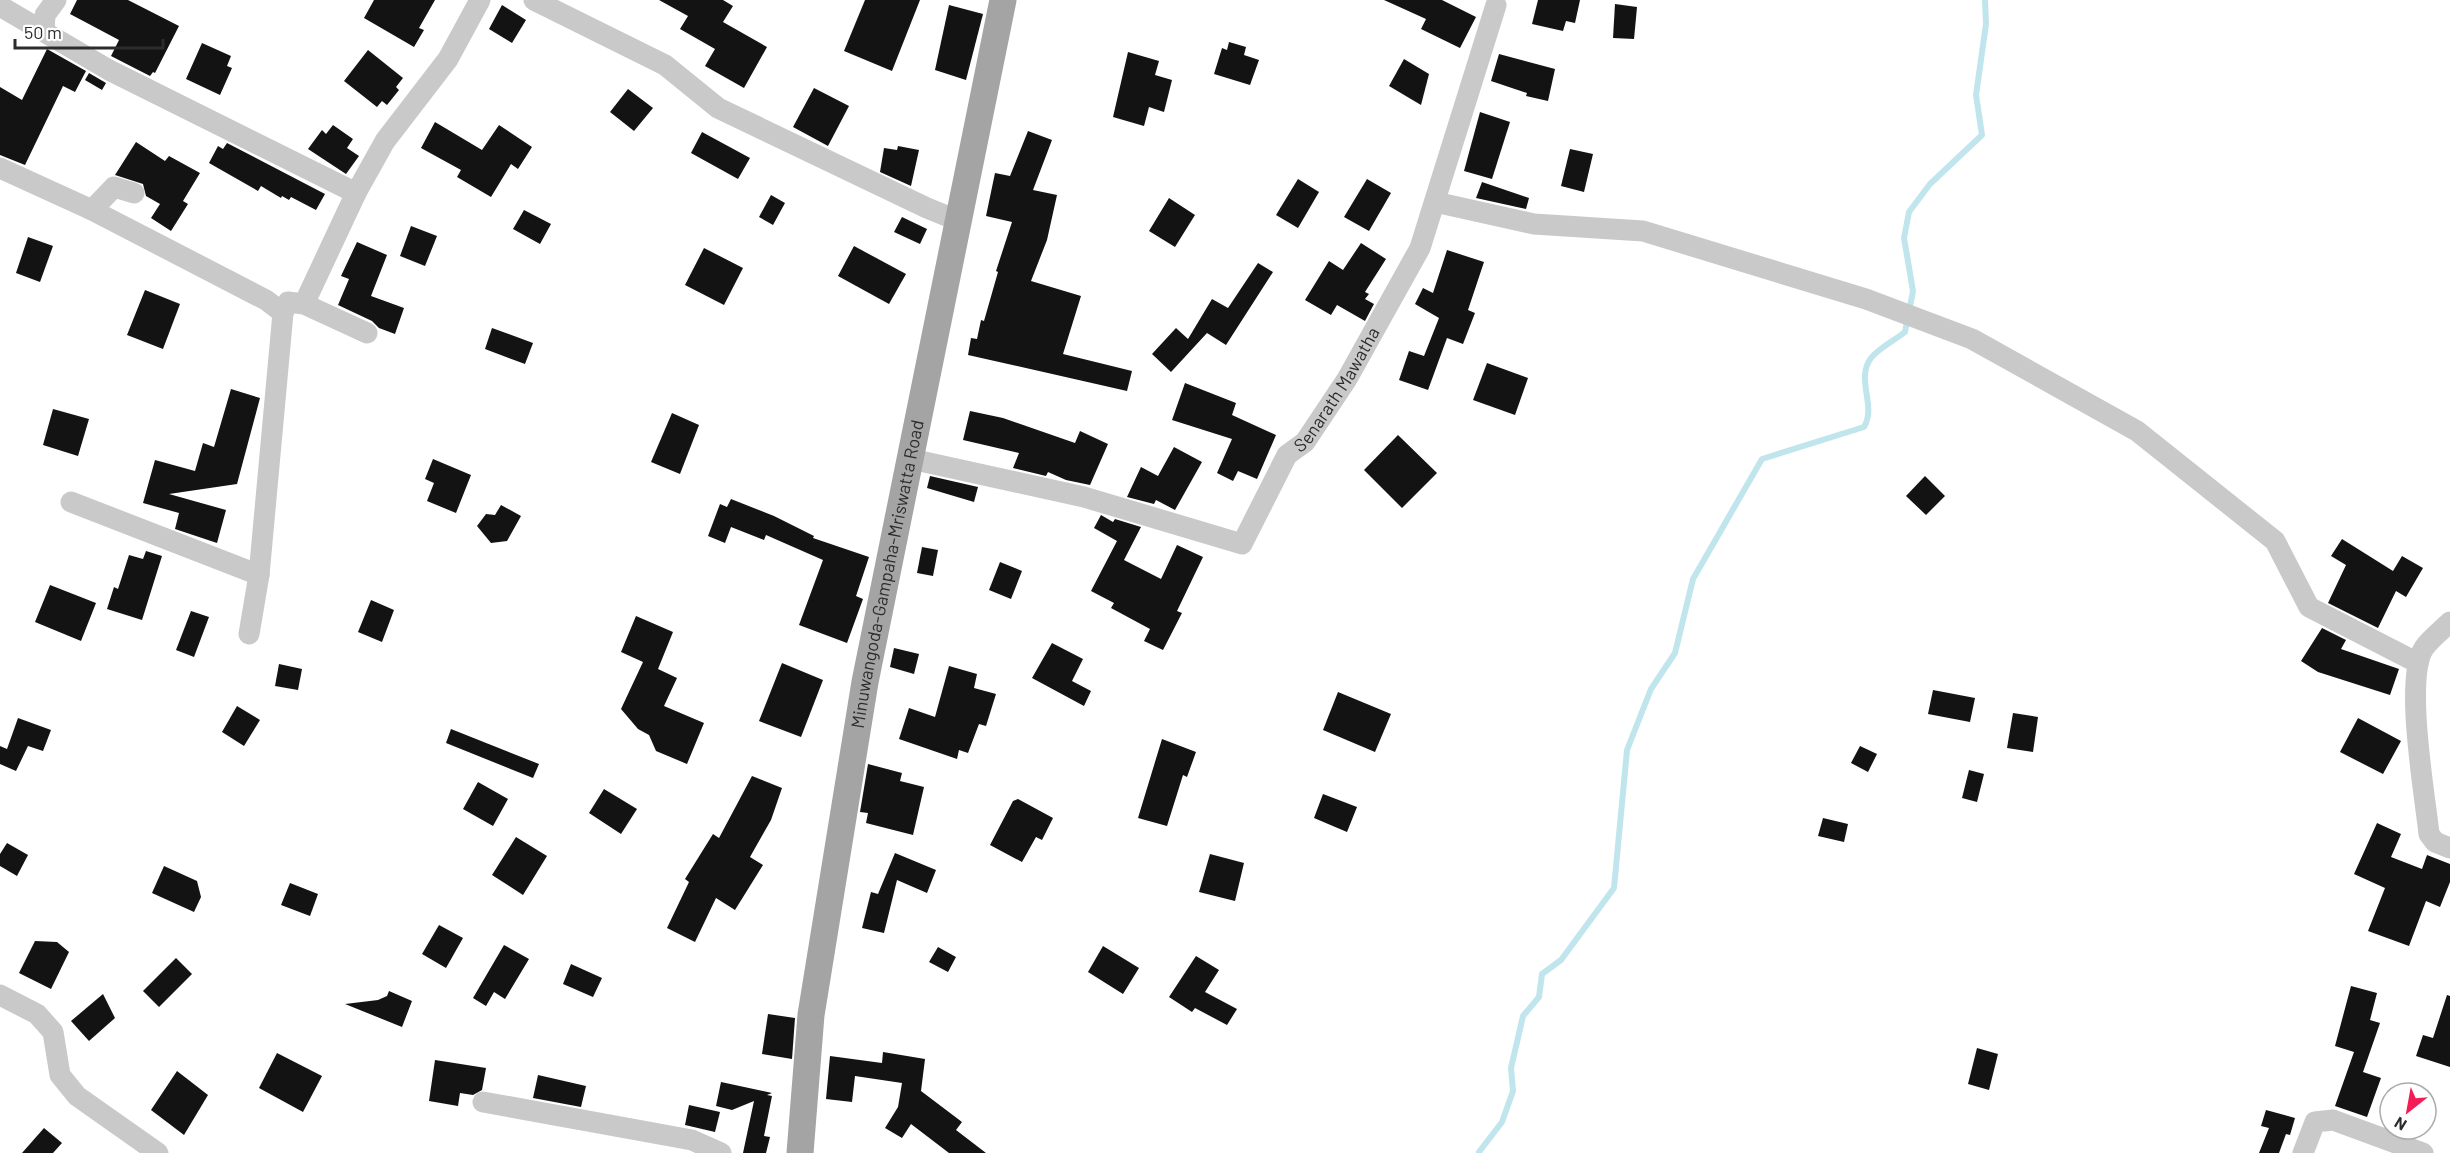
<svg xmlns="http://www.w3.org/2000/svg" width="2450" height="1153" viewBox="0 0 2450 1153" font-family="Barlow,sans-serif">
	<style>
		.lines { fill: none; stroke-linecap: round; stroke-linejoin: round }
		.stream { stroke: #c1e5ed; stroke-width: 6 }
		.building { fill: #131313 }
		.minor { stroke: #c9c9c9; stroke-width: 21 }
		.major { stroke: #a4a4a4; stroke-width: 27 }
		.labels { text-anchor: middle; stroke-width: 6; stroke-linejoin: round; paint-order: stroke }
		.street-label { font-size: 18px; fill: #2c2c2c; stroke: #fff }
	</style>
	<rect width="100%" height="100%" fill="#fff"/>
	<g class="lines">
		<path class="stream" d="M1479 1152 1502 1122 1513 1091 1511 1068 1523 1016 1539 997 1542 974 1561 960 1614 888 1627 750 1651 689 1675 653 1693 579 1762 459 1864 427C1877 406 1855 379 1871 358 1879 348 1895 340 1905 332L1913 291 1904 238 1909 212 1930 184 1982 135 1976 95 1986 24 1985 0"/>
	</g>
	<g class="building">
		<polygon points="77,0 128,0 179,26 155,73 153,72 150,76 111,56 119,40 70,14"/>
		<polygon points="374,0 435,0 419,28 424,30 414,47 364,18"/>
		<polygon points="659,0 723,0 733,6 723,22 767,47 744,88 705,66 715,49 680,29 688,16"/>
		<polygon points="865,0 920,0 892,71 844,51"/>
		<polygon points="1384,0 1442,0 1476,17 1460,48 1421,29 1426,19"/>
		<polygon points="1538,0 1580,0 1575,23 1566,21 1563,31 1532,24"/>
		<polygon points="1615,4 1637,7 1634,39 1613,38"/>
		<polygon points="502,5 526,20 512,43 489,29"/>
		<polygon points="949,5 983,14 966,80 935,70"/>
		<polygon points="1229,42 1246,47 1244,55 1259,60 1250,85 1214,74 1222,48 1227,50"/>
		<polygon points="202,43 231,56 227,66 232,68 220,95 186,79"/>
		<polygon points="47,49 86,71 75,92 63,86 25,165 0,155 0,87 22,100"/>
		<polygon points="368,50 403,78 396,87 399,90 387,105 382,101 377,107 344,81"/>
		<polygon points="1128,52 1159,61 1155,75 1172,80 1164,112 1149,107 1144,126 1113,117"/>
		<polygon points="1499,54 1555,69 1548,101 1526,96 1527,93 1491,81"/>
		<polygon points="1404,59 1429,74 1421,105 1389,86"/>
		<polygon points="89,73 106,83 102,90 85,80"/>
		<polygon points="814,88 849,106 828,146 793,127"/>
		<polygon points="628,89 653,108 634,131 610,112"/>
		<polygon points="1480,112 1510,122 1492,179 1464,171"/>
		<polygon points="435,122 482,150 499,125 532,147 518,169 511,164 491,197 457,177 461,170 421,148"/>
		<polygon points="333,125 353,139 347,148 359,156 346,174 308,149 322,130 326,134"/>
		<polygon points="1028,131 1052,140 1033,190 1057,195 1047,240 1031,281 1081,296 1063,354 1132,371 1127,391 968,355 971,338 977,339 981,320 984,321 998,272 996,271 1012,222 986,216 995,173 1010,176"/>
		<polygon points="702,132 750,158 738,179 691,153"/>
		<polygon points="136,142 165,161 169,156 200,173 183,201 188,204 171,231 151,218 160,204 146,196 143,184 115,175"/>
		<polygon points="227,143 325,194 316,210 291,197 289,200 282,196 281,198 261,186 258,191 209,163 218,146 223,149"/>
		<polygon points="898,146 919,150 911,186 880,172 884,148 897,150"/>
		<polygon points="1570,149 1593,154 1584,192 1561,186"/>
		<polygon points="1298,179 1319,192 1298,228 1276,215"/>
		<polygon points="1367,179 1391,193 1369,231 1344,217"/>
		<polygon points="1482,182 1529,198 1526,209 1476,198"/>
		<polygon points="771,195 785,203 773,225 759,217"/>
		<polygon points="1169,198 1195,215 1175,247 1149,231"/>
		<polygon points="524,210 551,224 540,244 513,229"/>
		<polygon points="902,217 927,229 920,244 894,232"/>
		<polygon points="411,226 437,236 425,266 400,256"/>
		<polygon points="28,237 53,246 40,282 16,273"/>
		<polygon points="357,242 387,255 371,296 404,308 395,334 379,328 372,321 338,305 349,279 341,276"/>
		<polygon points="1361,243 1386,259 1365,292 1369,294 1365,299 1374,304 1365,321 1337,305 1331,315 1305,300 1329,261 1343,270"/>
		<polygon points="854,246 906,274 889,304 838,276"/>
		<polygon points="704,248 743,268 724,305 685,285"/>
		<polygon points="1447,250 1484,262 1468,310 1475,313 1463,344 1447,338 1428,390 1399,380 1409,351 1424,356 1439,318 1415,304 1423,288 1433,293"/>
		<polygon points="1258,263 1273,272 1226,345 1207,333 1171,372 1152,354 1176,328 1188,339 1212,299 1228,308"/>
		<polygon points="145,290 180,304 163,349 127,335"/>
		<polygon points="492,328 533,343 525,364 485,349"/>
		<polygon points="1487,363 1528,378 1515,415 1473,400"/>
		<polygon points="1185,383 1236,403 1232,415 1276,435 1257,479 1238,471 1233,481 1217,473 1232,439 1172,420"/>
		<polygon points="231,389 260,398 237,484 169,494 226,510 217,543 175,529 179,513 143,503 155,460 195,471 203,443 214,447"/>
		<polygon points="53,409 89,419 78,456 43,445"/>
		<polygon points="970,411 1003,418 1075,443 1080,431 1108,444 1090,485 1066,480 1048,472 1046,476 1013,468 1019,453 963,440"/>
		<polygon points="672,413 699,425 680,474 651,462"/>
		<polygon points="1398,435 1437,473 1402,508 1364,470"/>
		<polygon points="1174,447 1202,462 1175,510 1156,500 1154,504 1127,497 1141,467 1158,476"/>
		<polygon points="433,459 471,475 456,513 427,501 434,483 425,479"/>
		<polygon points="930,476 978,487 974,502 927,488"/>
		<polygon points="1925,476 1945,496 1926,515 1906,496"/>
		<polygon points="731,499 774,516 814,536 813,538 869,557 856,596 863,599 847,643 799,625 823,560 766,535 764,540 731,527 725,543 708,536 720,504 727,507"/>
		<polygon points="501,505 521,516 507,541 491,543 477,526 486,514 495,515"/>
		<polygon points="1101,515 1113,522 1115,519 1141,527 1124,560 1161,579 1177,545 1203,557 1177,611 1182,613 1163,650 1144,641 1150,629 1111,608 1114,603 1091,591 1117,541 1094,528"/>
		<polygon points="2342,539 2393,571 2402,556 2423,568 2406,597 2396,591 2378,628 2328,603 2346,565 2331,556"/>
		<polygon points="922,547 938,550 933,576 917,573"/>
		<polygon points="146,551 162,556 142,620 107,609 114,587 118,589 129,555 143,559"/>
		<polygon points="1000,562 1022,571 1011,599 989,590"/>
		<polygon points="50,585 96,603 81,641 35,622"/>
		<polygon points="371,600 394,610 382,642 358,632"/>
		<polygon points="191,611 209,617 194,657 176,650"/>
		<polygon points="636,616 673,632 658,669 677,678 664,706 704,723 687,764 656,751 649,735 638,729 621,709 643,662 621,652"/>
		<polygon points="2322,628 2346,640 2341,649 2399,669 2390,695 2318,672 2301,661"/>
		<polygon points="1052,643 1083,659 1072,681 1091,691 1084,706 1032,678"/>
		<polygon points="894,648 919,654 914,674 890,667"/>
		<polygon points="782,663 823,680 801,737 759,721"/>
		<polygon points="279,664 302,669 298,690 275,686"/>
		<polygon points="949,666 977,674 974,688 996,694 986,726 979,724 968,753 959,750 957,759 899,739 909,708 935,717"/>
		<polygon points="1933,690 1975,698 1970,722 1928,714"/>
		<polygon points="1338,692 1391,714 1375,752 1323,730"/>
		<polygon points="237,706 260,720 244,746 222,732"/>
		<polygon points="2013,713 2038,717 2033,752 2007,748"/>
		<polygon points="18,718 51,730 43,751 28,746 16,771 0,764 0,746 7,749"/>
		<polygon points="2358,718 2401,741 2383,774 2340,752"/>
		<polygon points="451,729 539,764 533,778 446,743"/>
		<polygon points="1162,739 1196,752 1187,777 1183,775 1167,826 1138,818"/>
		<polygon points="1860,746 1877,754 1868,772 1851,763"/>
		<polygon points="868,764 902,773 900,781 924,787 913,835 866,823 868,813 860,812"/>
		<polygon points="1969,770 1984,774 1977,802 1962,798"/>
		<polygon points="752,776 782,788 771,820 750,857 763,865 735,910 716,898 695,942 667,928 689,882 685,879 713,834 719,838"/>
		<polygon points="478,782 508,799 493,826 463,809"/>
		<polygon points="604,789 637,809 621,834 589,813"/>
		<polygon points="1323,794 1357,807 1347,832 1314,818"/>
		<polygon points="1018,799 1053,818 1042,840 1036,837 1022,862 990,845 1013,801"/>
		<polygon points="1823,818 1848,824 1844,842 1818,836"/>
		<polygon points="2377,823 2401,834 2391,857 2422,869 2427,855 2450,864 2450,882 2440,907 2426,901 2409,946 2368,931 2385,888 2354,874"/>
		<polygon points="516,837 547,856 523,895 492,875"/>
		<polygon points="7,843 28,855 17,876 0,866 0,854"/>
		<polygon points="895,853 936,870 927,893 897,880 884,933 862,928 871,892 878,894"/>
		<polygon points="1210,854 1244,863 1235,901 1199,892"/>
		<polygon points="164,866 197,881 201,897 194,912 152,893"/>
		<polygon points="290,883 318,894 310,916 281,905"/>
		<polygon points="439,925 463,938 446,968 422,954"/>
		<polygon points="35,941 57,942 69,952 51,989 19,973"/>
		<polygon points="504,945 529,959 505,999 494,992 486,1006 473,998"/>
		<polygon points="1103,946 1139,968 1123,994 1088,972"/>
		<polygon points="938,947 956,957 948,972 929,962"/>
		<polygon points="1196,956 1219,970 1205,992 1237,1009 1227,1025 1195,1008 1192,1012 1169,997"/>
		<polygon points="176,958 192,974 159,1007 143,991"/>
		<polygon points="571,964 602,978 593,997 563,984"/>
		<polygon points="2351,986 2377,993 2370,1020 2380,1023 2363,1072 2381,1078 2367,1117 2335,1106 2354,1052 2335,1046"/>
		<polygon points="389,991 412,1001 402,1027 345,1004 378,1000 387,996"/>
		<polygon points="103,994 115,1018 89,1041 71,1021"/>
		<polygon points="2447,995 2450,996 2450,1067 2416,1056 2423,1035 2433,1038"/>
		<polygon points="768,1014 795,1018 792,1059 762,1054"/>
		<polygon points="1977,1048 1998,1054 1989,1090 1968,1084"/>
		<polygon points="883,1052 925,1059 921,1091 962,1122 956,1130 986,1153 949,1153 911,1124 902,1138 885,1128 898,1107 902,1083 855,1076 852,1102 826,1099 830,1056 882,1063"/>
		<polygon points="277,1053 322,1076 303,1112 259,1088"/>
		<polygon points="435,1060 486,1068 482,1090 473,1095 460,1093 458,1106 429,1101"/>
		<polygon points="177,1071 208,1095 184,1135 151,1110"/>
		<polygon points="538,1075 586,1086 581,1107 533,1098"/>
		<polygon points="721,1082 772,1093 767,1095 772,1096 764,1136 770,1137 766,1153 743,1153 754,1101 732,1110 716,1106"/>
		<polygon points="689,1105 720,1112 715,1132 685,1125"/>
		<polygon points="2266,1110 2295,1118 2290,1135 2286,1134 2279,1153 2259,1153 2269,1128 2261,1126"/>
		<polygon points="44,1128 62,1143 53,1153 22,1153"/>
	</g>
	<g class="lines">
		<g class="minor">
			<polyline points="534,0 665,65 718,108 927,208 959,221"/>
			<polyline points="0,6 109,70 356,193"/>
			<polyline points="44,31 45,15 56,0"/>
			<polyline points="0,168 92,210"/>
			<polyline points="134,193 114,187 92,210 266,300 283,313"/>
			<polyline points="1435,202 1534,224 1643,231 1866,299 1972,339 2137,431 2275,541 2309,607 2418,663"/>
			<polyline points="304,304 356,193 385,141 448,59 480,0"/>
			<path id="s1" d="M911 459 1084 497 1242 544 1287 455 1305 442 1347 379 1420 248 1496 5"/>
			<polyline points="71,502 259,575"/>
			<path d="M2450 622C2442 630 2430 639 2424 648 2404 678 2425 795 2429 834L2435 842 2450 848"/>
			<polyline points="249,634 259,575 283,313 288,302 304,304 367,333"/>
			<polyline points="0,995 37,1014 53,1032 60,1075 77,1096 158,1153"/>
			<polyline points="483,1102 692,1140 721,1153"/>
			<polyline points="2303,1153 2315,1122 2333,1120 2423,1153"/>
		</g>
		<path class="major" id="s2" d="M800 1153 811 1015 865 682 1003 0"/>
	</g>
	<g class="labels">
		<g class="street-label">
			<text dy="6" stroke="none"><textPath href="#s1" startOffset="525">Senarath Mawatha</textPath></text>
			<text dy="6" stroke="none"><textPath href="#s2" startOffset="586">Minuwangoda-Gampaha-Mriswatta Road</textPath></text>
		</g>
	</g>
	<g transform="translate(2408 1111) rotate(211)"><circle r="28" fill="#ffffff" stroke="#ababab" stroke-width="1.5"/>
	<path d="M0-4.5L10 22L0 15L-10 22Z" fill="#f51c55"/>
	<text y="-9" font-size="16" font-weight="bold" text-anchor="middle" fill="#2c2c2c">N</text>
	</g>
	<path d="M15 39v9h148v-9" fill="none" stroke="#2c2c2c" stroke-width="3"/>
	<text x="24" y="39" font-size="18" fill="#2c2c2c" stroke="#ffffff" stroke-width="4.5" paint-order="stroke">50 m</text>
</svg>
